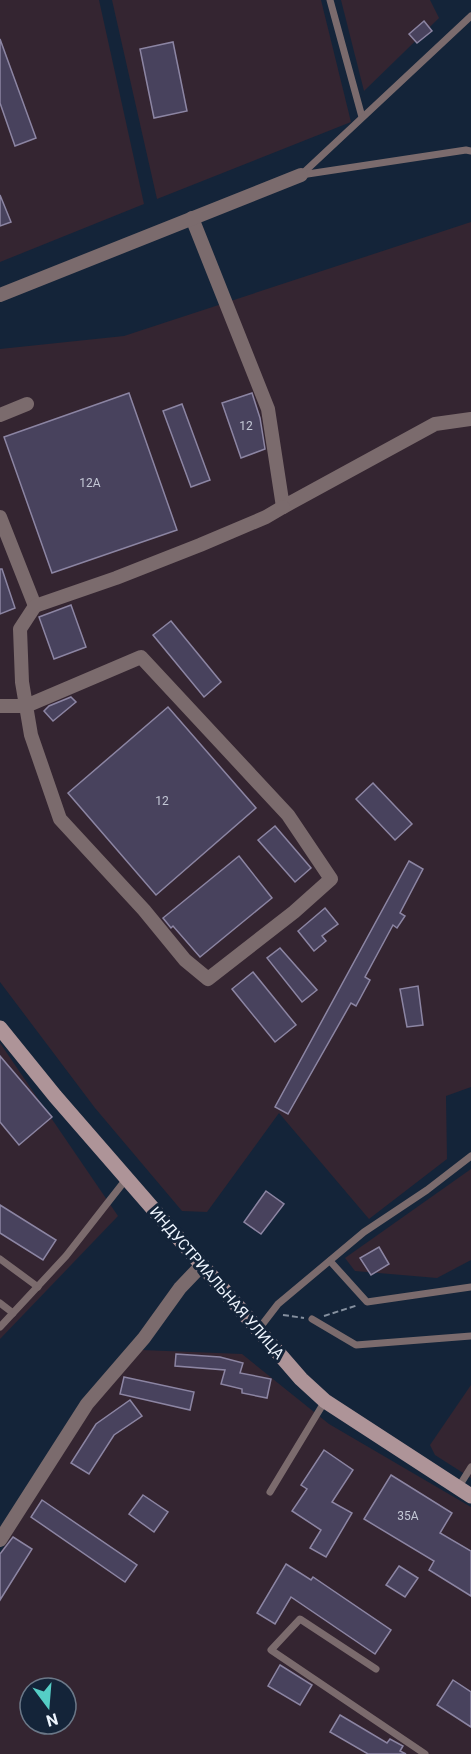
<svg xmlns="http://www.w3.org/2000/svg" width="471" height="1754" viewBox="0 0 471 1754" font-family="Roboto,sans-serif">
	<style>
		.industrial { fill: #342531; fill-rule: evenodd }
		.building { fill: #48425d; stroke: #8c85a3; stroke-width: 1.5 }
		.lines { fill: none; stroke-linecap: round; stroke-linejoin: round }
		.path { stroke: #85909f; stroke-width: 2; stroke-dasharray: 6 3; stroke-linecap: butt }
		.lane { stroke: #7b6b6d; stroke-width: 7 }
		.street { stroke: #7b6b6d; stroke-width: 14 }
		.secondary { stroke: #ae9498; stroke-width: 15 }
		.labels { text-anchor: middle; stroke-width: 6; stroke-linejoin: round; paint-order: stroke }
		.number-label { font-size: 12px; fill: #c4c8d6 }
		.street-label { font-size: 15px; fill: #eef5fe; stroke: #142439 }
	</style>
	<rect width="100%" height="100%" fill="#142439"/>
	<g class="industrial">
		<polygon points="0,0 99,0 144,204 0,262"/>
		<polygon points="112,0 321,0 351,122 157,199"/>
		<polygon points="341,0 430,0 439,18 364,91"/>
		<polygon points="471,222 471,1087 446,1096 447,1159 369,1219 279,1113 207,1212 182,1211 95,1108 0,982 0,349 124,336"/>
		<polygon points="0,1043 118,1216 0,1339"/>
		<polygon points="471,1169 471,1260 437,1278 355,1271 345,1258"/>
		<path d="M142 1350 242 1354 329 1424 471 1507V1754H0V1553L90 1407ZM30 1688H66V1724H30Z"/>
		<polygon points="471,1385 471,1478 435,1455 430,1445"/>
	</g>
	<g class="building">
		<polygon points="424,21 432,31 417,43 409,34"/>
		<polygon points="0,39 36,138 15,146 0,103"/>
		<polygon points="173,42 187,111 154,118 140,49"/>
		<polygon points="0,195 11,222 0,226"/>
		<polygon points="129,393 177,530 52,573 4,437"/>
		<polygon points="252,393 260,418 265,449 241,458 222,403"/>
		<polygon points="182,404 210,480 191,487 163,411"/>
		<polygon points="0,569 2,569 15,608 0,614"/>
		<polygon points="71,605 86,647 54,659 39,617"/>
		<polygon points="171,621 221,682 204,697 153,635"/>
		<polygon points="71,697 76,702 53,721 44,711 49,706"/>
		<polygon points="168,707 256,808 156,895 68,793"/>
		<polygon points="373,783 412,824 395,840 356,799"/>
		<polygon points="275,826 311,868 295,882 258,840"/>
		<polygon points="239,856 272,898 200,957 173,926 171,928 163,918"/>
		<polygon points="409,861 423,869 400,913 405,916 397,928 393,925 365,977 370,980 356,1006 351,1003 288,1114 275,1107"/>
		<polygon points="325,908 338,924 322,936 326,941 314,951 298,931"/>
		<polygon points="280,948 317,990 302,1002 267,958"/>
		<polygon points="253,972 296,1025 275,1042 232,989"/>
		<polygon points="418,986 423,1025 407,1027 400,989"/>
		<polygon points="0,1056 52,1117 19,1145 0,1122"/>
		<polygon points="266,1191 284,1204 261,1234 244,1222"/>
		<polygon points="0,1205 56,1240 43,1260 0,1233"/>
		<polygon points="379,1247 389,1264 371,1275 360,1258"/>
		<polygon points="176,1354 220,1357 243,1363 240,1373 271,1379 267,1398 242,1393 242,1389 221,1384 225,1370 175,1366"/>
		<polygon points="124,1377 194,1392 190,1410 120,1394"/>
		<polygon points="130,1400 142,1416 114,1435 89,1474 71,1463 96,1424"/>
		<polygon points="324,1450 353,1470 332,1502 352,1513 326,1557 310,1548 321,1530 292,1511 307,1489 301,1485"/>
		<polygon points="391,1475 452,1513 440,1533 471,1551 471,1596 429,1570 434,1561 364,1519"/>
		<polygon points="143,1495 168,1512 154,1532 129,1514"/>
		<polygon points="42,1500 137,1565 125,1582 31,1517"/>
		<polygon points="13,1537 32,1549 0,1600 0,1554"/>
		<polygon points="286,1564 311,1580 313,1577 391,1630 375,1654 291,1597 275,1624 257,1613"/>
		<polygon points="399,1566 418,1578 405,1597 386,1585"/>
		<polygon points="280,1665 312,1685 300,1705 268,1686"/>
		<polygon points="453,1680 471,1692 471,1727 437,1705"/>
		<polygon points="340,1715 387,1743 390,1739 403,1746 400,1751 406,1754 368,1754 330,1732"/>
	</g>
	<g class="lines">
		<g class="path">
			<polyline points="283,1315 304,1318"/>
			<polyline points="324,1316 358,1305"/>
		</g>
		<g class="lane">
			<polyline points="330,0 362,117"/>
			<polyline points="301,175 471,16"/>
			<polyline points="301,175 466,150 471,151"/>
			<polyline points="0,1259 38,1287"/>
			<polyline points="330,1261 367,1302 471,1287"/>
			<polyline points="0,1303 13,1313"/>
			<polyline points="312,1319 356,1345 471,1336"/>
			<polyline points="0,1327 66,1256 127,1178"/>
			<polyline points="258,1330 278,1304 364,1232 427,1190 471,1156"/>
			<polyline points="458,1488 471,1467"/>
			<polyline points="270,1492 325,1401"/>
			<polyline points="376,1669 300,1619 271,1650 425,1754"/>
		</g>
		<g class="street">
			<polyline points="192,218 268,409 283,507 435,424 471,419"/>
			<polyline points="0,295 301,175"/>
			<polyline points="0,415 27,404"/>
			<polyline points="0,517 35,606"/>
			<polyline points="0,706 26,706 141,657 288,815 331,879 294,912 208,979 185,960 144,910 60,819 31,735 22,682 20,629 35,606 116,578 200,545 266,517 283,507"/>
			<polyline points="0,1540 87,1404 144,1338 180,1288 201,1266"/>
		</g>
		<polyline class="secondary" points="0,1028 55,1096 301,1379 325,1401 471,1496"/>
	</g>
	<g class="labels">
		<g class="number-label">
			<text x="246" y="430">12</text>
			<text x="90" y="487">12А</text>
			<text x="162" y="805">12</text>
			<text x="408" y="1520">35А</text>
		</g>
		<g class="street-label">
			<text transform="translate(217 1283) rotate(49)" y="5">ИНДУСТРИАЛЬНАЯ УЛИЦА</text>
		</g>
	</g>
	<g transform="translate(48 1706) rotate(164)"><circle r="28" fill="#142439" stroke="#6b7888" stroke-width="1.5"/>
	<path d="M0-4.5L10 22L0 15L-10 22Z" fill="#55cec6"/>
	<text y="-9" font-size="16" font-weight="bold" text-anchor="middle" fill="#eef5fe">N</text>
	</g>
</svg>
